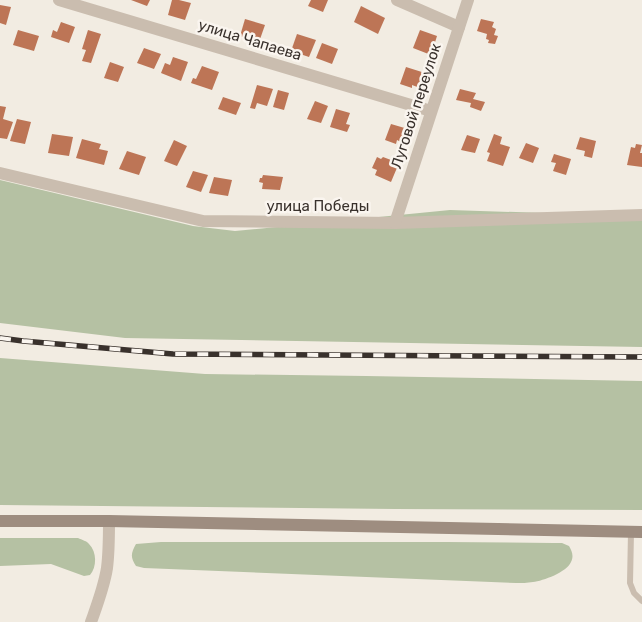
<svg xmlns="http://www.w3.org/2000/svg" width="642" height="622" viewBox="0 0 642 622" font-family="Rubik,sans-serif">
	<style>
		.green { fill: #b5c1a3 }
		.building { fill: #bd7556 }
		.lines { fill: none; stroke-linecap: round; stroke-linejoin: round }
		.lane { stroke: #cabdaf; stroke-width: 6 }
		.street { stroke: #cabdaf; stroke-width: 12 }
		.secondary { stroke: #9e8d80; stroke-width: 12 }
		.rail-casing { stroke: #39312c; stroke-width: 5.5 }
		.rail { stroke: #faf5ef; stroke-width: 4; stroke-dasharray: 11; stroke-linecap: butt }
		.labels { text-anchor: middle; stroke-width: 5; stroke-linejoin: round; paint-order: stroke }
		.street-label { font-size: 15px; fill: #39312c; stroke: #faf5ef }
	</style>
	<rect width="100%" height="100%" fill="#f2ece2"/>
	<g class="green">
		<polygon points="0,180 193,226 235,231 450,210 642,216 642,347 125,338 0,323"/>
		<polygon points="0,358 205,374 366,376 642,381 642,510 395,509 0,505"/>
		<path d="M0 538H78C82 540 87 541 89 544 97 552 97 567 90 575L84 576 51 564 0 566Z"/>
		<path d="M161 542H446L553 543H562L569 546C572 551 574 556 571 562 567 572 543 581 533 582 527 583 522 583 516 583L144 568 136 566C130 557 131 553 136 544Z"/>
	</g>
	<g class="building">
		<polygon points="131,0 150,0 147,6"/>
		<polygon points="172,0 179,0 191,3 185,20 168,15"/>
		<polygon points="311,0 328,0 323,12 308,6"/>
		<polygon points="0,5 11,7 6,25 0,23"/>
		<polygon points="361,6 385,18 378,34 354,22"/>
		<polygon points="245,19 265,25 259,42 240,36"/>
		<polygon points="481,19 494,22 492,27 496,29 494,35 498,36 495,44 488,43 489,40 486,39 487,34 477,31"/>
		<polygon points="61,22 75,27 69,43 51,37 53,30 57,32"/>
		<polygon points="18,30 39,36 34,51 13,45"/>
		<polygon points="88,30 101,34 91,63 82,61 86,50 82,49"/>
		<polygon points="420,30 437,36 431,55 413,48"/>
		<polygon points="297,34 316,40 309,57 291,51"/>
		<polygon points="322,43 338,49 332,64 316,58"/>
		<polygon points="144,48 161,54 154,69 137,63"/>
		<polygon points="173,57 188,62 181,81 161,73 165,63 170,65"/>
		<polygon points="110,62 124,67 118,82 104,78"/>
		<polygon points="202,66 219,72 212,90 191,83 193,78 196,79"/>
		<polygon points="406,67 425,73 420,88 412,85 412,88 400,84"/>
		<polygon points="257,85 273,89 267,106 257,103 255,109 250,108"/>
		<polygon points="460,89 476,93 473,99 485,102 481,111 470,107 471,103 456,100"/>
		<polygon points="278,90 289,93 284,110 273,107"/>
		<polygon points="223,97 241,103 236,115 218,109"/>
		<polygon points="315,101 328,106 321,123 307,119"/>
		<polygon points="0,106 6,107 3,119 13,122 7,139 0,138"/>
		<polygon points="336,109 350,113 346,124 350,125 347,132 330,127"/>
		<polygon points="17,119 31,122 25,144 10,141"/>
		<polygon points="391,124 408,129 403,143 397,140 396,144 385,140"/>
		<polygon points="52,134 73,137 69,156 48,153"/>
		<polygon points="494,134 502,137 500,144 510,147 503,166 487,161 490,153 487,152"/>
		<polygon points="467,135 480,139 475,153 461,150"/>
		<polygon points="580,137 596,141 592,158 584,156 585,151 576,149"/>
		<polygon points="82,139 101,144 99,149 108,151 104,165 76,158"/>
		<polygon points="174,140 187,146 177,166 164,161"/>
		<polygon points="526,143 539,148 533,163 519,158"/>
		<polygon points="636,144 642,145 640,153 642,153 642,167 627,165 631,147 635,148"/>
		<polygon points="127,151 146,157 139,175 119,169"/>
		<polygon points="554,154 571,159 566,175 553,171 556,163 551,162"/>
		<polygon points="377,157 381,159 383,157 399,163 391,182 375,175 377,170 372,168"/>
		<polygon points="193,171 208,175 201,192 186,187"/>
		<polygon points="263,175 283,177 280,190 262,189 263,183 259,182 260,178 262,178"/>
		<polygon points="214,177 232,180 228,196 209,193"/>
	</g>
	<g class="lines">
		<polyline class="lane" points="631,532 630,583 634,593 642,601"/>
		<g class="street">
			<polyline points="59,0 431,111"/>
			<polyline points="397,0 459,27"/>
			<polyline points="0,173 203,221 395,223 642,215"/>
			<polyline points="395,223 468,0"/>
			<path d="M91 622C97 605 104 587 107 568 109 552 109 537 109 521"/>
		</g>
		<polyline class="secondary" points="0,521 109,521 642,532"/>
		<defs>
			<polyline id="rail" points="0,338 23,341 173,354 642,357"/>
		</defs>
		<use href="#rail" class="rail-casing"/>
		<use href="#rail" class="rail"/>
	</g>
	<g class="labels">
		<g class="street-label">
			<text transform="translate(250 40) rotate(17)" y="5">улица Чапаева</text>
			<text transform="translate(416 106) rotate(-72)" y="5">Луговой переулок</text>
			<text x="318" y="211">улица Победы</text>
		</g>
	</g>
</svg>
